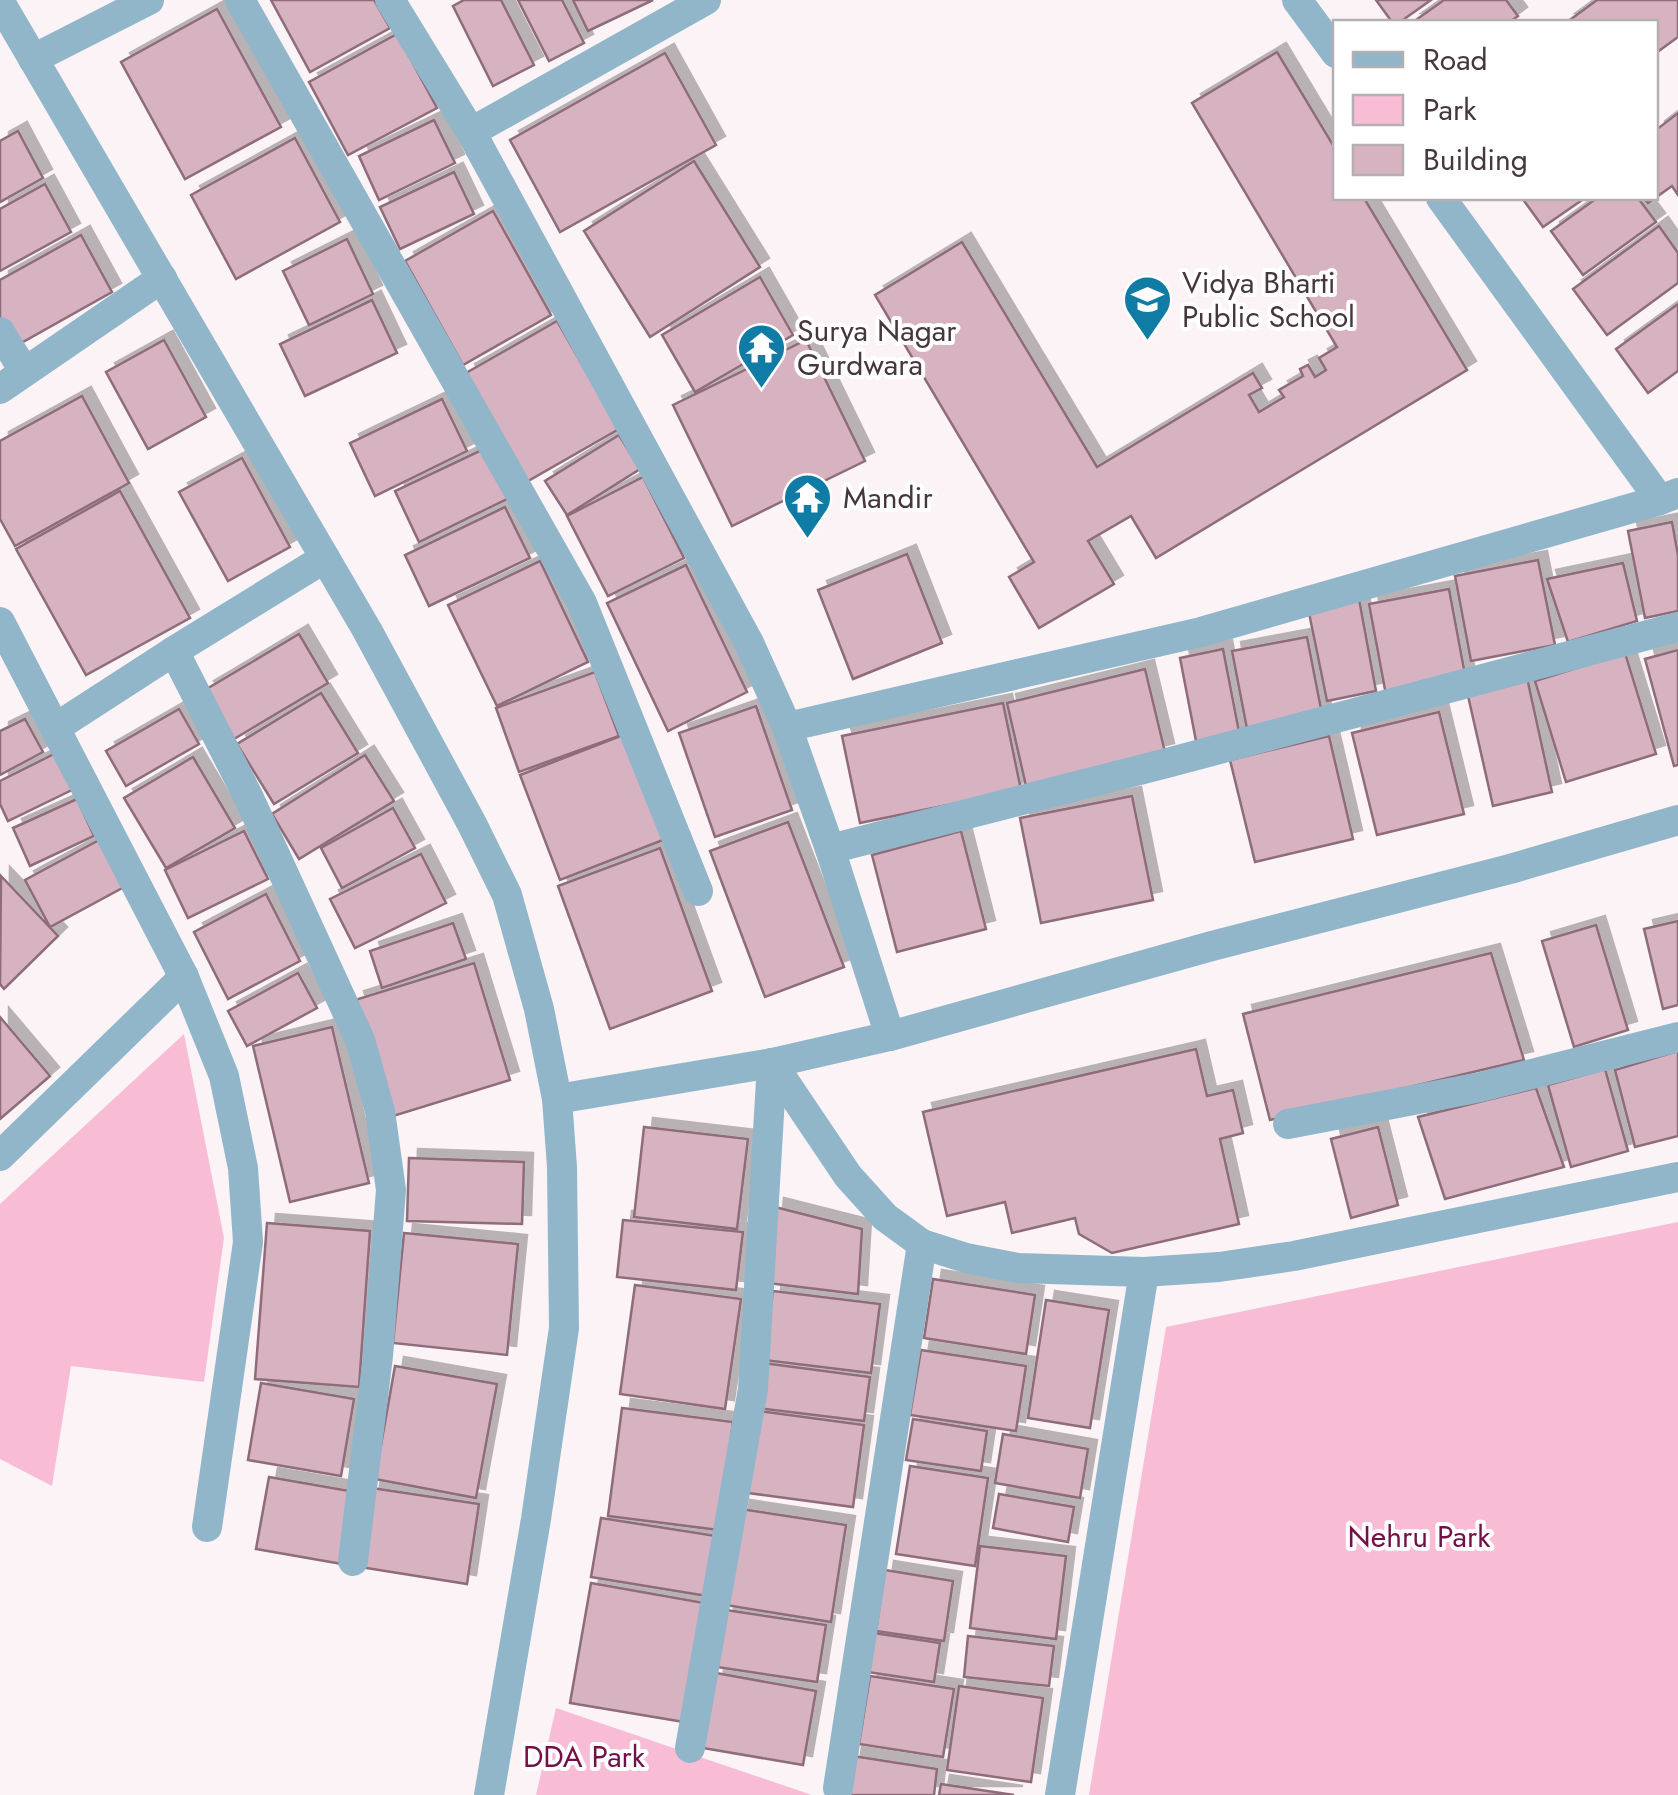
<svg xmlns="http://www.w3.org/2000/svg" width="1678" height="1795" viewBox="0 0 1678 1795" font-family="Jost,sans-serif">
	<style>
		.green { fill: #f8bdd5 }
		.building { fill: #d7b2c1; stroke: #8e6c7a; stroke-width: 2.5; filter: url(#shadow) }
		.lines { fill: none; stroke-linecap: round; stroke-linejoin: round }
		.minor { stroke: #91b6ca; stroke-width: 30 }
		.labels { text-anchor: middle; stroke-width: 8; stroke-linejoin: round; paint-order: stroke }
		.poi-label { font-size: 30px; fill: #46373d; stroke: #fff; text-anchor: start }
		.park-label { font-size: 30px; fill: #721047; stroke: #fff }
	</style>
	<defs>
		<filter id="shadow"><feDropShadow dx="9" dy="-9" stdDeviation="0" flood-color="#0004"/></filter>
	</defs>
	<rect width="100%" height="100%" fill="#fbf3f6"/>
	<g class="green">
		<polygon points="184,1034 224,1238 204,1382 71,1366 52,1486 0,1459 0,1204"/>
		<polygon points="1678,1222 1678,1795 1089,1795 1166,1327"/>
		<polygon points="556,1708 812,1795 536,1795"/>
	</g>
	<g class="building">
		<polygon points="271,0 374,0 390,28 310,72"/>
		<polygon points="464,0 501,0 534,65 493,86 453,6"/>
		<polygon points="518,0 562,0 584,43 549,61"/>
		<polygon points="573,0 653,0 588,31"/>
		<polygon points="1376,0 1431,0 1400,22 1392,22"/>
		<polygon points="1444,0 1506,0 1518,16 1510,22 1413,22"/>
		<polygon points="1597,0 1678,0 1678,37 1656,53 1656,22 1567,22"/>
		<polygon points="217,9 281,127 185,179 121,62"/>
		<polygon points="397,34 437,108 348,155 309,82"/>
		<polygon points="1277,52 1336,150 1336,198 1364,198 1467,370 1156,558 1131,516 1088,541 1114,584 1039,628 1009,577 1034,562 875,295 962,242 1097,467 1253,373 1262,388 1249,395 1259,412 1284,397 1279,390 1303,376 1300,369 1308,365 1315,377 1326,370 1319,358 1337,347 1192,103"/>
		<polygon points="665,53 716,145 560,232 510,140"/>
		<polygon points="1678,113 1678,195 1672,186 1648,203 1644,198 1656,198 1656,130"/>
		<polygon points="434,120 455,163 379,200 359,156"/>
		<polygon points="18,131 43,178 0,202 0,141"/>
		<polygon points="295,138 340,222 236,279 191,195"/>
		<polygon points="694,161 760,267 650,337 584,231"/>
		<polygon points="454,172 474,214 400,249 380,207"/>
		<polygon points="45,184 71,232 0,271 0,209"/>
		<polygon points="1522,198 1585,198 1543,227"/>
		<polygon points="1597,198 1638,198 1656,222 1583,275 1551,231"/>
		<polygon points="493,211 551,315 463,365 405,261"/>
		<polygon points="1659,226 1678,253 1678,283 1607,335 1573,289"/>
		<polygon points="81,235 112,292 14,347 0,322 0,280"/>
		<polygon points="347,239 373,294 309,325 283,271"/>
		<polygon points="760,277 793,335 695,392 662,335"/>
		<polygon points="372,300 397,353 305,396 280,344"/>
		<polygon points="1678,304 1678,371 1648,393 1616,349"/>
		<polygon points="557,321 619,429 528,481 466,373"/>
		<polygon points="164,340 206,417 148,449 106,372"/>
		<polygon points="806,340 865,461 732,526 673,405"/>
		<polygon points="82,396 129,483 15,546 0,519 0,441"/>
		<polygon points="442,399 467,451 375,496 350,443"/>
		<polygon points="619,435 640,469 567,515 545,481"/>
		<polygon points="486,448 509,498 419,542 395,491"/>
		<polygon points="242,458 290,547 228,581 179,492"/>
		<polygon points="643,477 684,558 608,596 567,516"/>
		<polygon points="120,491 190,618 86,675 16,549"/>
		<polygon points="505,507 530,558 429,606 405,555"/>
		<polygon points="1672,522 1678,555 1678,611 1645,618 1628,531"/>
		<polygon points="907,554 942,643 853,679 818,590"/>
		<polygon points="1538,560 1555,645 1471,661 1455,576"/>
		<polygon points="540,561 588,662 497,706 448,605"/>
		<polygon points="1623,563 1637,621 1568,642 1547,579"/>
		<polygon points="686,565 747,692 668,731 607,603"/>
		<polygon points="1449,589 1466,680 1386,695 1369,604"/>
		<polygon points="1359,599 1376,691 1327,701 1308,608"/>
		<polygon points="299,634 328,683 234,739 205,690"/>
		<polygon points="1307,637 1322,714 1247,729 1232,651"/>
		<polygon points="1223,649 1240,737 1197,746 1180,658"/>
		<polygon points="1678,650 1678,765 1674,766 1645,659"/>
		<polygon points="1625,653 1656,754 1566,782 1535,681"/>
		<polygon points="1145,669 1165,752 1026,786 1007,703"/>
		<polygon points="595,672 619,736 519,772 496,708"/>
		<polygon points="1526,673 1552,792 1493,806 1466,687"/>
		<polygon points="321,693 358,753 274,804 237,744"/>
		<polygon points="1003,703 1021,790 860,823 842,736"/>
		<polygon points="756,706 792,810 715,837 679,733"/>
		<polygon points="179,709 199,744 126,786 106,751"/>
		<polygon points="1439,712 1464,814 1377,835 1352,733"/>
		<polygon points="25,719 43,752 0,775 0,731"/>
		<polygon points="623,735 663,840 560,880 520,775"/>
		<polygon points="1329,736 1353,839 1255,862 1230,760"/>
		<polygon points="58,752 76,788 8,821 0,804 0,781"/>
		<polygon points="365,755 394,801 299,859 272,814"/>
		<polygon points="193,757 235,828 166,868 124,798"/>
		<polygon points="1132,796 1153,900 1041,923 1020,818"/>
		<polygon points="77,799 94,836 30,866 13,828"/>
		<polygon points="393,808 415,848 342,888 321,848"/>
		<polygon points="788,822 844,967 765,997 710,851"/>
		<polygon points="244,831 268,879 188,918 165,870"/>
		<polygon points="961,831 986,929 897,952 872,855"/>
		<polygon points="101,839 126,886 50,927 25,880"/>
		<polygon points="660,848 712,991 610,1029 558,886"/>
		<polygon points="421,854 446,903 355,948 330,899"/>
		<polygon points="1,876 58,936 4,989 0,984"/>
		<polygon points="266,894 300,961 228,999 194,932"/>
		<polygon points="1678,921 1678,1005 1663,1009 1644,929"/>
		<polygon points="453,923 466,959 382,988 370,951"/>
		<polygon points="1596,925 1628,1030 1574,1047 1542,941"/>
		<polygon points="1491,953 1524,1060 1270,1120 1243,1014"/>
		<polygon points="474,963 510,1080 390,1117 355,1000"/>
		<polygon points="298,973 317,1008 247,1046 228,1011"/>
		<polygon points="0,1017 50,1076 0,1119"/>
		<polygon points="332,1027 369,1183 290,1202 253,1046"/>
		<polygon points="1196,1049 1207,1096 1233,1090 1243,1133 1220,1139 1239,1224 1112,1253 1079,1234 1075,1218 1012,1233 1005,1202 947,1216 923,1112"/>
		<polygon points="1678,1051 1678,1136 1635,1147 1615,1070"/>
		<polygon points="1605,1069 1628,1151 1571,1167 1548,1085"/>
		<polygon points="1536,1088 1564,1167 1445,1199 1418,1117"/>
		<polygon points="644,1127 748,1139 737,1229 634,1217"/>
		<polygon points="1378,1127 1398,1205 1351,1218 1331,1139"/>
		<polygon points="409,1158 524,1162 522,1224 407,1221"/>
		<polygon points="775,1207 862,1229 858,1294 767,1283"/>
		<polygon points="623,1220 743,1232 736,1290 617,1277"/>
		<polygon points="267,1223 370,1231 359,1387 255,1379"/>
		<polygon points="404,1233 518,1244 507,1355 393,1343"/>
		<polygon points="933,1279 1035,1295 1026,1354 924,1338"/>
		<polygon points="635,1285 741,1299 725,1409 620,1394"/>
		<polygon points="773,1291 880,1304 871,1373 764,1360"/>
		<polygon points="1046,1300 1109,1310 1090,1428 1028,1418"/>
		<polygon points="921,1350 1026,1366 1016,1431 910,1415"/>
		<polygon points="763,1363 870,1377 864,1421 757,1408"/>
		<polygon points="395,1366 497,1384 476,1498 375,1479"/>
		<polygon points="261,1383 354,1399 341,1476 248,1460"/>
		<polygon points="622,1408 733,1422 719,1530 608,1516"/>
		<polygon points="759,1411 864,1425 853,1507 748,1493"/>
		<polygon points="913,1419 987,1431 981,1471 906,1460"/>
		<polygon points="1003,1434 1088,1449 1080,1498 995,1483"/>
		<polygon points="910,1466 988,1478 975,1566 896,1554"/>
		<polygon points="269,1477 355,1492 342,1564 256,1549"/>
		<polygon points="372,1488 479,1504 467,1584 360,1567"/>
		<polygon points="999,1494 1074,1507 1068,1542 993,1528"/>
		<polygon points="741,1509 846,1525 831,1622 726,1605"/>
		<polygon points="601,1518 716,1536 707,1596 591,1577"/>
		<polygon points="980,1546 1066,1556 1056,1639 970,1628"/>
		<polygon points="885,1570 953,1581 944,1641 876,1631"/>
		<polygon points="591,1583 704,1603 684,1722 570,1703"/>
		<polygon points="726,1610 826,1625 817,1682 717,1667"/>
		<polygon points="867,1632 940,1643 934,1682 861,1671"/>
		<polygon points="968,1636 1054,1646 1049,1686 964,1677"/>
		<polygon points="716,1673 816,1691 803,1765 703,1748"/>
		<polygon points="870,1676 954,1689 943,1757 859,1744"/>
		<polygon points="959,1686 1043,1698 1031,1782 947,1770"/>
		<polygon points="853,1756 937,1769 934,1795 847,1795"/>
		<polygon points="941,1784 1014,1795 939,1795"/>
	</g>
	<g class="lines">
		<g class="minor">
			<polyline points="240,0 582,603 698,891"/>
			<polyline points="390,0 471,132 749,643 787,727 830,849 890,1036"/>
			<polyline points="1297,0 1336,53"/>
			<polyline points="0,2 367,630 472,824 507,895 539,1009 557,1099 562,1167 564,1328 536,1519 489,1795"/>
			<polyline points="33,59 149,0"/>
			<polyline points="471,132 706,0"/>
			<polyline points="1441,198 1660,500"/>
			<polyline points="0,332 24,371"/>
			<polyline points="0,389 162,278"/>
			<polyline points="0,622 184,977 224,1076 243,1168 248,1242 207,1527"/>
			<polyline points="174,651 248,796 360,1040 380,1111 391,1190 378,1356 353,1561"/>
			<polyline points="787,727 1201,632 1660,500 1678,493"/>
			<polyline points="55,728 174,651 325,558"/>
			<polyline points="830,849 1167,763 1678,627"/>
			<polyline points="772,1063 848,1176 885,1217 922,1244 966,1258 1018,1268 1144,1272 1219,1267 1294,1256 1678,1177"/>
			<polyline points="557,1099 772,1063 890,1036 1212,946 1510,869 1678,820"/>
			<polyline points="1288,1124 1481,1087 1678,1037"/>
			<polyline points="0,1156 184,977"/>
			<polyline points="690,1748 753,1389 772,1063"/>
			<polyline points="838,1788 922,1244"/>
			<polyline points="1060,1795 1144,1272"/>
		</g>
	</g>
	<defs>
		<symbol id="school-pin" viewBox="-11 -11 22 30"><path d="M0 17L-7.5 6A9.5 9.5 0 1 1 7.5 6Z" fill="#107ca5" stroke="#fff"/><path d="M0-5L7-2L0 1L-7-2ZM-4 1L0 2.5L4 1V4Q0 6-4 4Z" fill="#fff"/></symbol>
		<symbol id="temple-pin" viewBox="-11 -11 22 30"><path d="M0 17L-7.5 6A9.5 9.5 0 1 1 7.5 6Z" fill="#107ca5" stroke="#fff"/><path d="M0-6L5-2H3V0L6.5 2.5H4V6H1.5V3h-3V6H-4V2.5H-6.5L-3 0V-2H-5Z" fill="#fff"/></symbol>
	</defs>
	<g fill-rule="evenodd">
		<use href="#school-pin" x="1120" y="272" width="55" height="75"/>
		<use href="#temple-pin" x="734" y="320" width="55" height="75"/>
		<use href="#temple-pin" x="780" y="470" width="55" height="75"/>
	</g>
	<g class="labels">
		<g class="poi-label">
			<text x="1182" y="293">Vidya Bharti<tspan x="1182" dy="34">Public School</tspan></text>
			<text x="797" y="341">Surya Nagar<tspan x="797" dy="34">Gurdwara</tspan></text>
			<text x="843" y="508">Mandir</text>
		</g>
		<g class="park-label">
			<text x="1419" y="1547">Nehru Park</text>
			<text x="584" y="1767">DDA Park</text>
		</g>
	</g>
	<rect x="1333" y="20" width="325" height="180" fill="#ffffff" stroke="#b5afb1" stroke-width="2.5"/>
	<rect x="1353" y="52" width="50" height="15" fill="#91b6ca" stroke="#b5afb1" stroke-width="2.5"/>
	<text x="1423" y="70" font-size="30" fill="#46373d">Road</text>
	<rect x="1353" y="95" width="50" height="30" fill="#f8bdd5" stroke="#b5afb1" stroke-width="2.5"/>
	<text x="1423" y="120" font-size="30" fill="#46373d">Park</text>
	<rect x="1353" y="145" width="50" height="30" fill="#d7b2c1" stroke="#b5afb1" stroke-width="2.5"/>
	<text x="1423" y="170" font-size="30" fill="#46373d">Building</text>
</svg>
